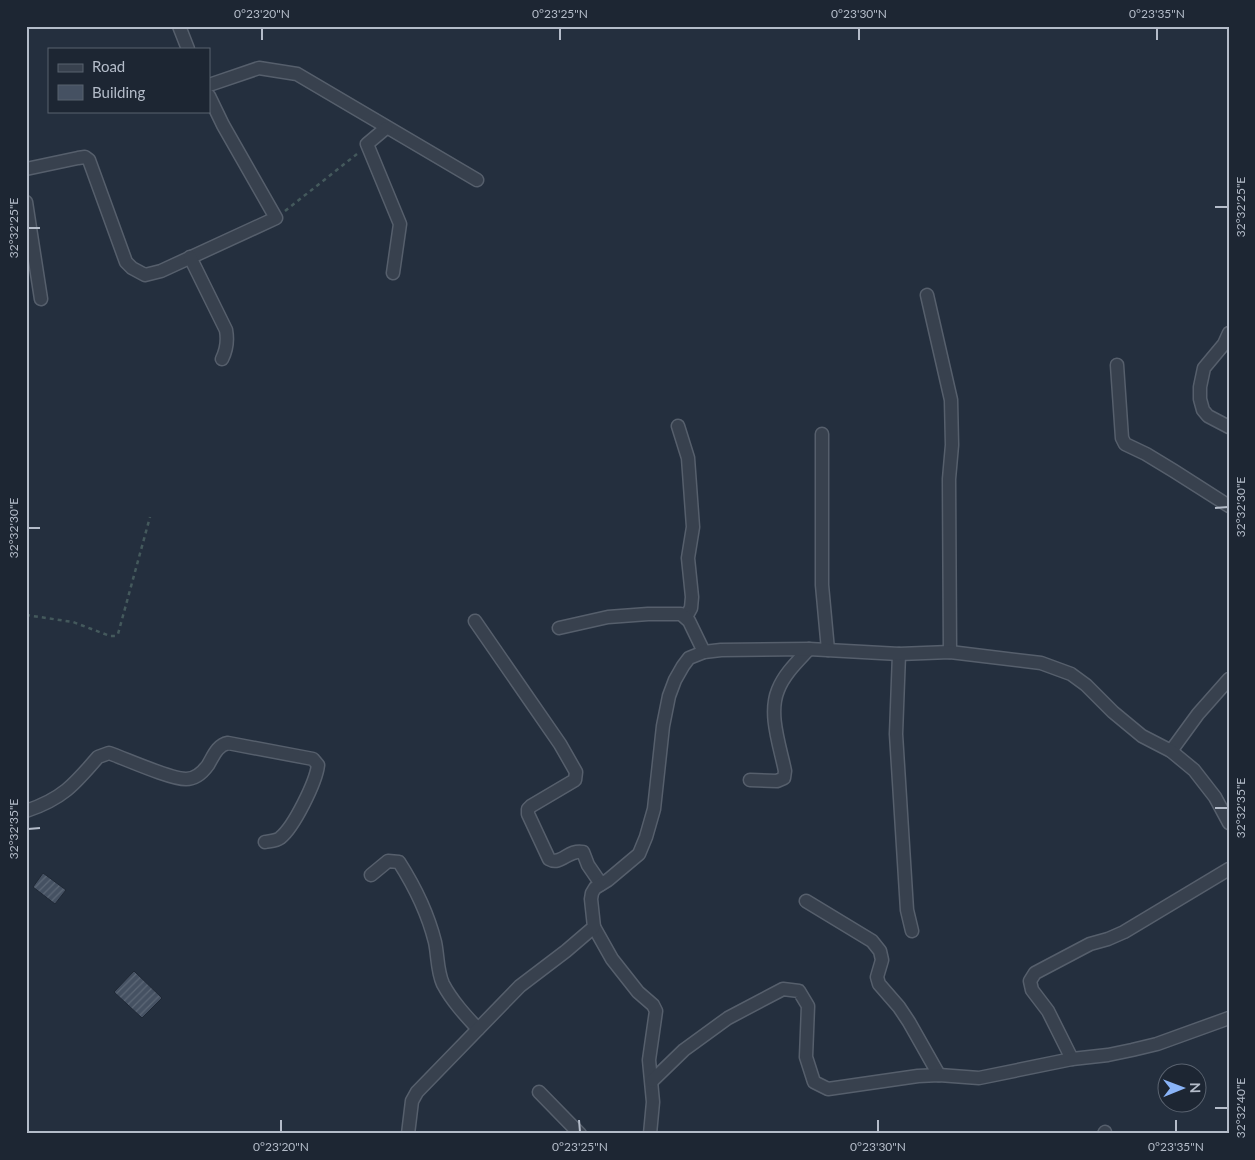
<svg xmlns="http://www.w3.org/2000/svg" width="1255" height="1160" viewBox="0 0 1255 1160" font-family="Lato,sans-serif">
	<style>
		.building { fill: url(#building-hatch); stroke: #1f2835 }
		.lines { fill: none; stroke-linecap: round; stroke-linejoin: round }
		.minor-casing { stroke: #565f6c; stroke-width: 15 }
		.path { stroke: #44595c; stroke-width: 2.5; stroke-dasharray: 4 4; stroke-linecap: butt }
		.minor { stroke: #38414e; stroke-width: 12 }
		.ticks { fill: none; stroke: #b4bcc9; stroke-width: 2 }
		.neatline { fill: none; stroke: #b4bcc9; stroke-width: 2 }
		.ticks-label { font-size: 12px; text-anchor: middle; fill: #b4bcc9 }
	</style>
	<defs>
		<pattern id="building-hatch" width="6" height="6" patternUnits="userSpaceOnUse" patternTransform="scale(1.25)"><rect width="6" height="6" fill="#455162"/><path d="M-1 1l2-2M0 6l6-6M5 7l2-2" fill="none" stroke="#5d6877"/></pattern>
	</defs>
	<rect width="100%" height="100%" fill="#242f3e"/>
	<g class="building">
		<polygon points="43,873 66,890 55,904 33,887"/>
		<polygon points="134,971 162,998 142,1018 114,992"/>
	</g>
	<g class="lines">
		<defs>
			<g id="minor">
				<polyline points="179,26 188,49"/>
				<polyline points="209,85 259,68 297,74 477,180"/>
				<polyline points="386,128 367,144 400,224 393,273"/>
				<polyline points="26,169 78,158 85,157 89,160 126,262 132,268 145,275 161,271 276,218 223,125 209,96"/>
				<polyline points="26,202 41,299"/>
				<path d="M190 257 226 330C228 341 227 349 222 359"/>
				<polyline points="927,295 951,400 952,445 949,479 950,652"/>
				<polyline points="1229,333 1224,344 1204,368 1200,387 1200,399 1203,410 1208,416 1229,427"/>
				<polyline points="1117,365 1122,438 1125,444 1146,454 1174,471 1229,506"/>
				<polyline points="678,426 688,458 693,527 688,558 692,597 691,608 686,617"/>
				<polyline points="822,434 822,585 828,650"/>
				<path d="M475 621 560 744 576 772 575 780 531 806 528 809V814L549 859C561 866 568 849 583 852L588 865 601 884"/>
				<polyline points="559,628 608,617 648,614 681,614 689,621 704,652"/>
				<polyline points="899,654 896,734 907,910 912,931"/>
				<polyline points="1171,751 1198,714 1229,679"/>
				<path d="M750 780 777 781 784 778 785 771C780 746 768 714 778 690 784 674 798 661 809 649"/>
				<path d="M26 811C62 799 74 785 98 757L109 753C126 759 170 779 186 779 195 779 203 772 208 765 213 757 217 745 228 743L313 759 318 765C316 782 294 827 280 838 276 841 270 841 265 842"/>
				<path d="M371 875 388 861 399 862C415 887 428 914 435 942 438 956 437 971 443 984 452 1001 465 1015 478 1029"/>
				<polyline points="806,901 872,941 880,951 882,960 877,977 879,984 899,1007 909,1022 939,1075"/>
				<polyline points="594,927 612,959 638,992 653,1005 656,1011 649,1060 653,1102 650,1134"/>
				<polyline points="1072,1059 1048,1011 1032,990 1030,981 1035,973 1090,944 1108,939 1124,932 1229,869"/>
				<polyline points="652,1081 684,1050 728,1018 783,989 799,991 808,1006 806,1057 814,1082 828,1089 918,1076 939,1075 979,1078 1072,1059 1108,1055 1132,1050 1157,1044 1229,1018"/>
				<polyline points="539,1092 580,1134"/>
				<polyline points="408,1134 412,1101 417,1092 520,986 566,951 594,927 591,899 592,893 595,888 608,880 639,854 646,837 654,809 663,726 669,696 675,680 683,666 689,658 704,652 721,650 809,649 899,654 950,652 1041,663 1071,674 1086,685 1113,712 1142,736 1171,751 1194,770 1215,797 1229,823"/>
				<polyline points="1104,1134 1105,1132"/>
			</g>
		</defs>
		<use href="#minor" class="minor-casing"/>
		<g class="path">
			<polyline points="285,211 357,154"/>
			<polyline points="26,615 73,622 110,636 115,636 118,634 150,517"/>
		</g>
		<use href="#minor" class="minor"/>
	</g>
	<path class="ticks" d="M262 28V40M560 28V40M859 28V40M1157 28V40M1215 207H1228M28 228H40M1215 508 1228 507M28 528H40M1215 808H1228M28 829 40 828M1215 1108H1228M281 1120V1132M579 1120 580 1132M878 1120V1132M1176 1120V1132"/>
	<rect width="1255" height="1160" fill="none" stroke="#1d2633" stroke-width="55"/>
	<rect x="48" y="48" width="162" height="65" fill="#1d2633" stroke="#59626f"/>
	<rect x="58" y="64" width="25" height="8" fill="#38414e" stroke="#59626f"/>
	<text x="92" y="72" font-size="15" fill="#b4bcc9">Road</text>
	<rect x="58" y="85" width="25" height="15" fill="#455162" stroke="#59626f"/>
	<text x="92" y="98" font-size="15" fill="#b4bcc9">Building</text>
	<g transform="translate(1182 1088) rotate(89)"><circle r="24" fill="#1d2633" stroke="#59626f"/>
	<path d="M0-4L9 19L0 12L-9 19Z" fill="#8ab4f8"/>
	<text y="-8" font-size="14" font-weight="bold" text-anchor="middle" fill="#b4bcc9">N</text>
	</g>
	<rect x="28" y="28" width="1200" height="1104" class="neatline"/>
	<g class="ticks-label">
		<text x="262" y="18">0°23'20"N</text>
		<text x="560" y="18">0°23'25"N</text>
		<text x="859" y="18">0°23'30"N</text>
		<text x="1157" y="18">0°23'35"N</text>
		<text transform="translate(1241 207) rotate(-90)" y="4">32°32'25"E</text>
		<text transform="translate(14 228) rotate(-90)" y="4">32°32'25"E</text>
		<text transform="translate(1241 507) rotate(-90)" y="4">32°32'30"E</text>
		<text transform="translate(14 528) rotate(-90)" y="4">32°32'30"E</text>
		<text transform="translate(1241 808) rotate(-90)" y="4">32°32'35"E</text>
		<text transform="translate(14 829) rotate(-90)" y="4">32°32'35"E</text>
		<text transform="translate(1241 1108) rotate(-90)" y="4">32°32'40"E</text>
		<text x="281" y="1151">0°23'20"N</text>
		<text x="580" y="1151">0°23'25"N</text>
		<text x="878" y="1151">0°23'30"N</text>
		<text x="1176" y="1151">0°23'35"N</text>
	</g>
</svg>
